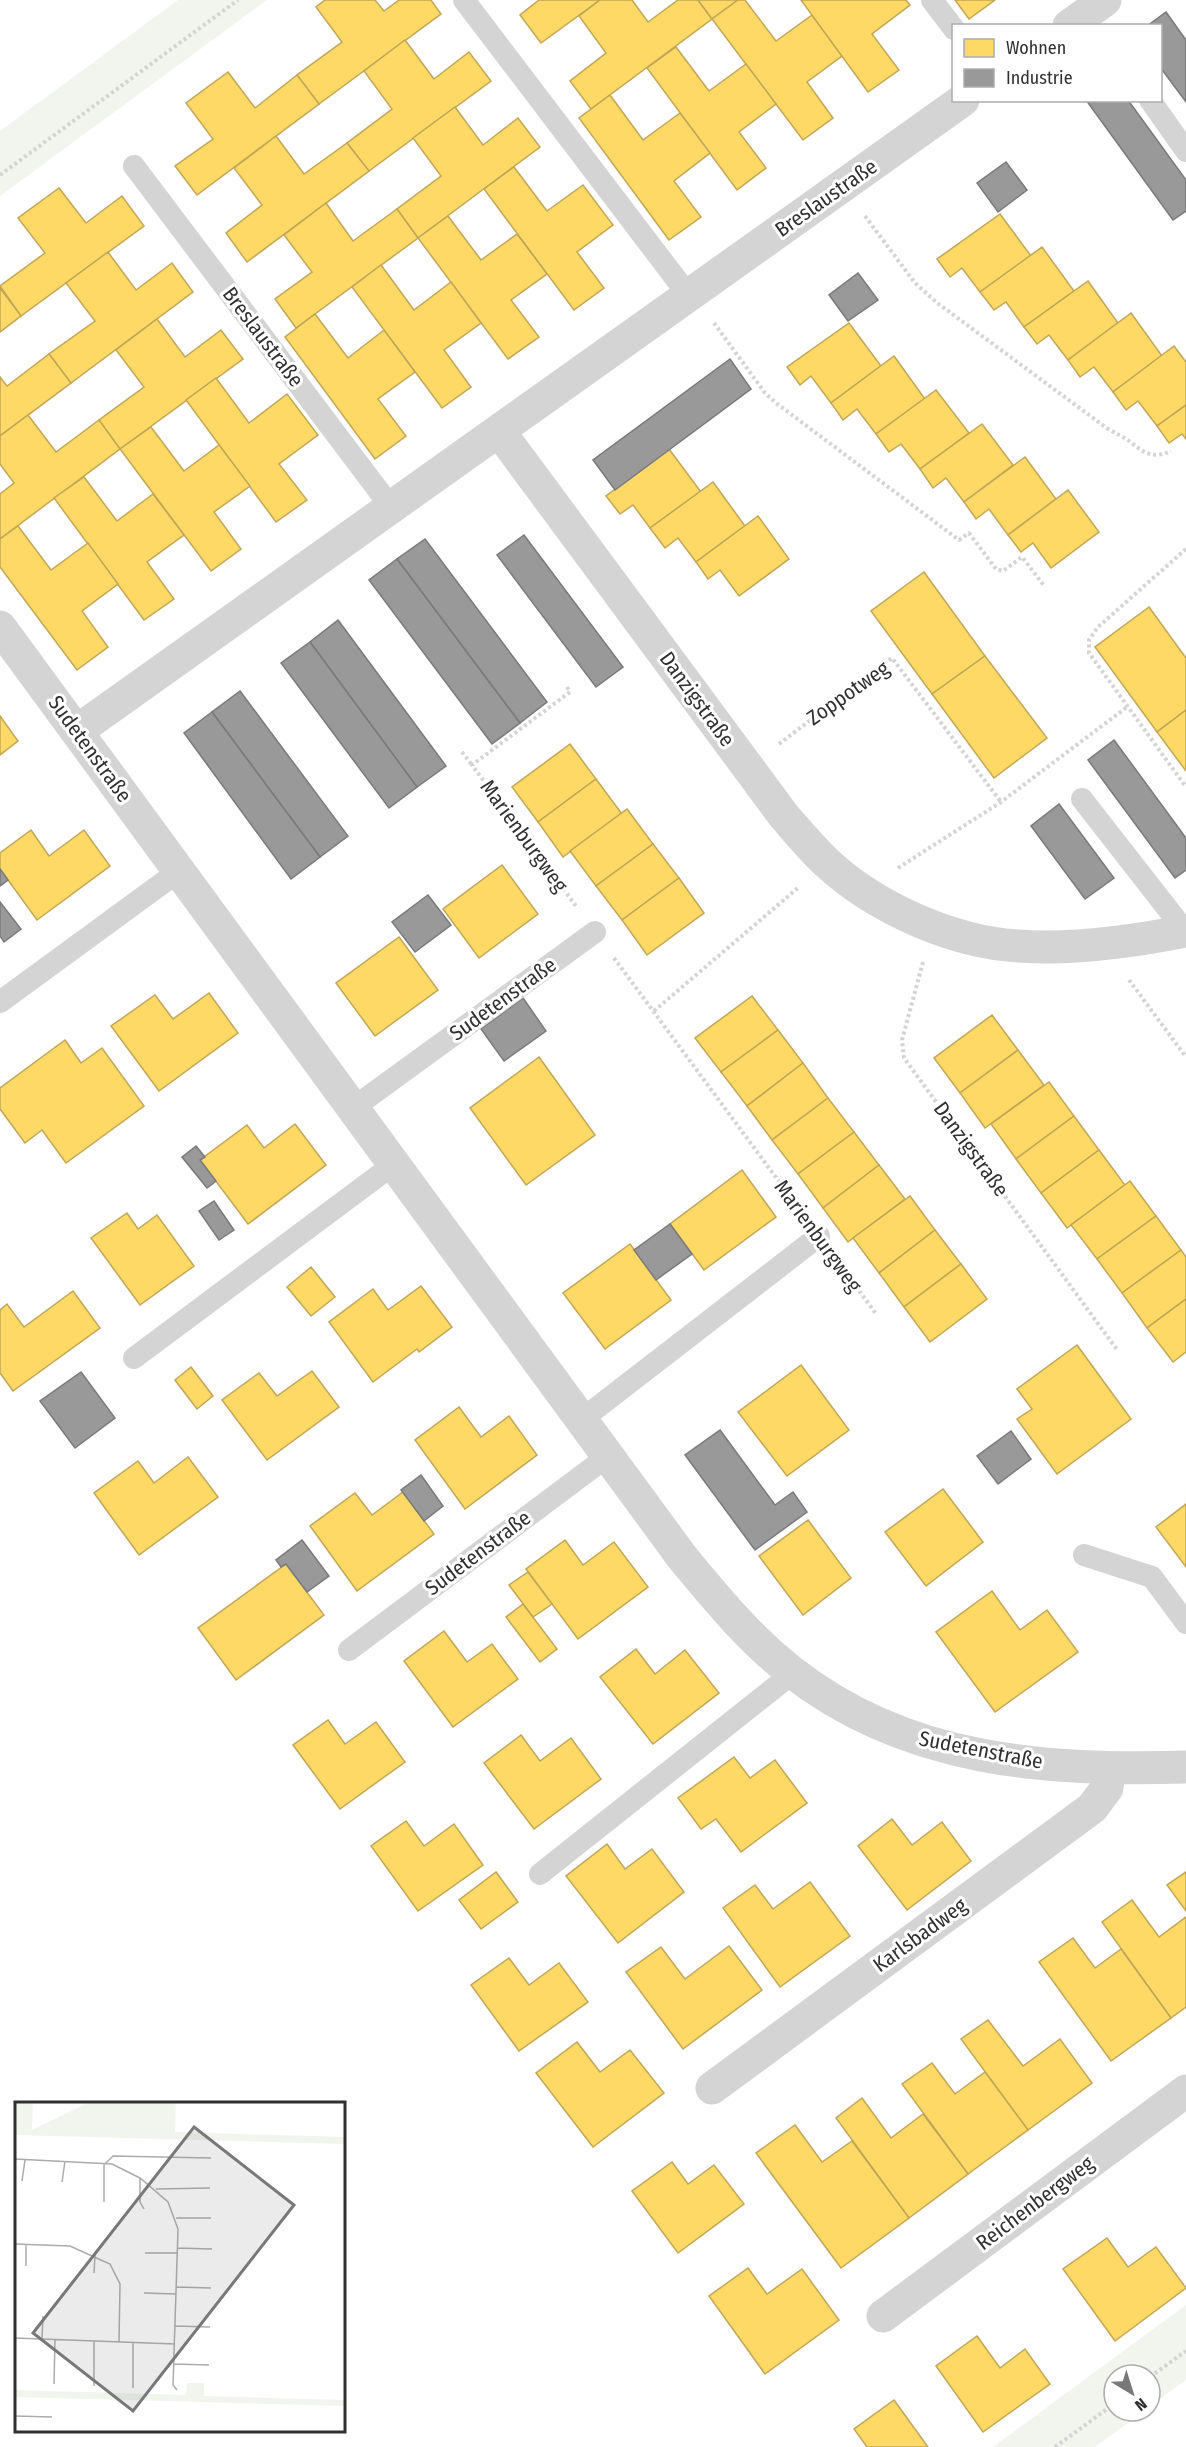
<svg xmlns="http://www.w3.org/2000/svg" width="1186" height="2447" viewBox="0 0 1186 2447" font-family="'Fira Sans Condensed',sans-serif">
	<style>
		.green { fill: #f1f5ed }
		.homes { fill: #ffd966; stroke: #c1a656; stroke-width: 1.5 }
		.industry { fill: #999; stroke: #7a7a7a; stroke-width: 1.5 }
		.lines { fill: none; stroke-linecap: round; stroke-linejoin: round }
		.path { stroke: #d4d4d4; stroke-width: 4; stroke-dasharray: 3 3; stroke-linecap: butt }
		.service { stroke: #d4d4d4; stroke-width: 22 }
		.minor { stroke: #d4d4d4; stroke-width: 33 }
		.labels { text-anchor: middle; stroke-width: 6; stroke-linejoin: round; paint-order: stroke }
		.street-label { font-size: 21px; fill: #303030; stroke: #fff }
		.inset-road { fill: none; stroke: #acacac; stroke-width: 1.5 }
		.view { fill: #787878; fill-opacity: 0.15; stroke: #787878; stroke-width: 3 }
		.inset-edge { fill: none; stroke: #303030; stroke-width: 3 }
	</style>
	<rect width="100%" height="100%" fill="#fff"/>
	<g class="green">
		<polygon points="178,0 267,0 0,196 0,131"/>
		<polygon points="1186,2305 1186,2380 1150,2406 1150,2375 1114,2375 1114,2411 1144,2411 1095,2447 993,2447"/>
	</g>
	<g class="homes">
		<polygon points="325,0 375,0 384,11 399,0 431,0 441,14 319,104 297,75 342,42 316,7"/>
		<polygon points="539,0 600,0 541,43 520,15"/>
		<polygon points="600,0 632,0 648,22 678,0 698,0 712,19 591,109 570,81 606,53 579,16"/>
		<polygon points="698,0 738,0 712,19"/>
		<polygon points="738,0 745,0 776,41 812,15 842,56 807,82 833,118 803,140 712,19"/>
		<polygon points="801,0 906,0 910,5 872,34 899,70 868,92"/>
		<polygon points="955,0 995,0 969,19"/>
		<polygon points="405,40 434,79 469,52 491,81 369,171 347,143 392,109 364,71"/>
		<polygon points="676,47 709,91 746,64 776,104 739,132 766,168 737,190 647,68"/>
		<polygon points="228,72 255,108 297,75 319,104 197,195 175,166 213,139 186,103"/>
		<polygon points="610,95 643,140 680,113 710,153 674,181 701,217 669,240 579,118"/>
		<polygon points="455,107 483,145 518,118 540,147 418,238 397,209 441,176 413,138"/>
		<polygon points="276,136 304,174 347,143 369,171 247,262 226,233 262,205 234,168"/>
		<polygon points="514,167 547,211 583,185 613,225 577,252 604,288 574,310 484,189"/>
		<polygon points="59,188 86,223 122,196 144,226 21,316 0,286 45,253 18,218"/>
		<polygon points="326,203 353,241 397,209 418,238 296,328 275,299 312,272 284,235"/>
		<polygon points="1000,214 1031,256 980,292 962,268 950,277 937,259"/>
		<polygon points="448,216 481,260 517,234 547,274 511,300 539,337 508,359 418,238"/>
		<polygon points="1042,247 1074,291 1024,327 1006,302 994,310 980,292"/>
		<polygon points="108,252 136,290 172,263 193,292 71,383 49,354 95,321 66,283"/>
		<polygon points="381,265 414,310 451,282 481,323 444,350 471,387 442,408 352,287"/>
		<polygon points="1088,281 1118,323 1068,360 1049,335 1037,344 1024,327"/>
		<polygon points="0,288 21,316 0,332"/>
		<polygon points="1131,313 1162,356 1113,392 1094,367 1080,377 1068,360"/>
		<polygon points="315,314 348,358 384,330 415,372 378,399 406,436 375,459 285,337"/>
		<polygon points="157,319 185,357 221,330 243,359 120,449 99,420 144,387 116,350"/>
		<polygon points="849,323 881,366 831,403 811,376 800,385 787,367"/>
		<polygon points="1174,346 1186,362 1186,405 1157,426 1138,401 1126,410 1113,392"/>
		<polygon points="49,354 71,383 0,436 0,377 7,386"/>
		<polygon points="894,356 925,399 876,434 857,409 843,420 831,403"/>
		<polygon points="216,378 249,423 287,394 318,435 279,464 307,500 276,522 186,400"/>
		<polygon points="936,390 969,433 920,469 901,444 889,452 876,434"/>
		<polygon points="1186,405 1186,439 1182,434 1169,443 1157,426"/>
		<polygon points="28,415 56,452 99,420 120,449 0,539 0,494 14,483 0,464 0,436"/>
		<polygon points="982,424 1013,465 964,502 946,478 933,488 920,469"/>
		<polygon points="151,427 184,471 219,445 250,486 214,512 241,549 211,571 120,449"/>
		<polygon points="669,449 701,492 650,528 633,505 620,514 606,496"/>
		<polygon points="1025,457 1056,499 1008,535 989,509 976,519 964,502"/>
		<polygon points="84,477 117,521 153,494 184,535 147,562 174,599 144,620 54,498"/>
		<polygon points="713,482 745,526 696,562 678,538 665,548 650,528"/>
		<polygon points="1068,490 1099,532 1051,568 1033,543 1021,552 1008,535"/>
		<polygon points="758,516 789,559 739,596 720,570 708,579 696,562"/>
		<polygon points="18,526 51,570 88,543 118,584 82,611 108,647 77,670 0,567 0,539"/>
		<polygon points="924,572 985,656 932,694 871,611"/>
		<polygon points="1149,607 1186,658 1186,710 1157,732 1095,647"/>
		<polygon points="985,656 1047,738 994,778 932,694"/>
		<polygon points="1186,710 1186,771 1157,732"/>
		<polygon points="0,716 18,741 0,755"/>
		<polygon points="570,744 596,779 538,822 512,787"/>
		<polygon points="596,779 622,814 563,857 538,822"/>
		<polygon points="627,809 653,844 596,886 570,851"/>
		<polygon points="31,830 49,856 84,830 110,866 37,920 0,869 0,853"/>
		<polygon points="653,844 679,878 622,920 596,886"/>
		<polygon points="502,865 538,914 479,958 443,909"/>
		<polygon points="679,878 704,913 647,955 622,920"/>
		<polygon points="399,937 438,990 375,1036 336,983"/>
		<polygon points="209,993 238,1033 159,1091 111,1026 155,995 173,1019"/>
		<polygon points="752,996 778,1030 721,1072 695,1038"/>
		<polygon points="992,1015 1018,1050 960,1093 934,1058"/>
		<polygon points="778,1030 803,1063 747,1106 721,1072"/>
		<polygon points="65,1040 81,1063 102,1048 144,1106 66,1163 42,1130 25,1143 0,1109 0,1088"/>
		<polygon points="1018,1050 1044,1085 985,1128 960,1093"/>
		<polygon points="539,1057 595,1135 526,1185 470,1108"/>
		<polygon points="803,1063 828,1098 772,1140 747,1106"/>
		<polygon points="1049,1082 1074,1116 1016,1159 991,1124"/>
		<polygon points="828,1098 854,1132 798,1174 772,1140"/>
		<polygon points="1074,1116 1099,1150 1041,1193 1016,1159"/>
		<polygon points="295,1124 326,1165 248,1224 200,1160 247,1125 264,1148"/>
		<polygon points="854,1132 879,1165 823,1208 798,1174"/>
		<polygon points="1099,1150 1125,1185 1067,1228 1041,1193"/>
		<polygon points="879,1165 905,1199 848,1242 823,1208"/>
		<polygon points="742,1170 776,1217 704,1270 670,1224"/>
		<polygon points="1130,1181 1156,1216 1097,1259 1071,1225"/>
		<polygon points="910,1196 935,1230 879,1273 853,1238"/>
		<polygon points="127,1213 138,1229 157,1215 194,1266 140,1305 91,1238"/>
		<polygon points="1156,1216 1181,1250 1122,1293 1097,1259"/>
		<polygon points="935,1230 961,1264 904,1307 879,1273"/>
		<polygon points="630,1244 671,1300 605,1349 563,1293"/>
		<polygon points="1181,1250 1186,1257 1186,1299 1147,1328 1122,1293"/>
		<polygon points="961,1264 987,1299 930,1342 904,1307"/>
		<polygon points="311,1267 335,1297 311,1316 287,1287"/>
		<polygon points="421,1286 452,1327 419,1352 417,1349 373,1382 329,1322 373,1289 388,1310"/>
		<polygon points="73,1291 100,1328 13,1391 0,1373 0,1310 7,1304 24,1327"/>
		<polygon points="1186,1299 1186,1352 1173,1362 1147,1328"/>
		<polygon points="1077,1345 1131,1419 1057,1474 1017,1419 1032,1409 1017,1389"/>
		<polygon points="801,1365 849,1430 787,1476 738,1412"/>
		<polygon points="191,1367 213,1396 197,1409 175,1380"/>
		<polygon points="312,1371 339,1407 267,1460 222,1400 259,1373 277,1396"/>
		<polygon points="459,1407 481,1437 509,1416 537,1455 465,1509 415,1440"/>
		<polygon points="188,1457 218,1497 139,1555 94,1493 138,1461 154,1483"/>
		<polygon points="943,1489 983,1542 926,1586 885,1532"/>
		<polygon points="403,1492 434,1534 357,1591 310,1526 355,1493 372,1515"/>
		<polygon points="1186,1504 1186,1567 1156,1527"/>
		<polygon points="808,1520 851,1578 803,1615 759,1556"/>
		<polygon points="565,1540 583,1565 614,1542 648,1587 578,1639 526,1569"/>
		<polygon points="286,1564 324,1615 236,1680 198,1628"/>
		<polygon points="528,1572 552,1604 533,1617 509,1585"/>
		<polygon points="992,1591 1020,1630 1047,1610 1078,1652 995,1712 936,1632"/>
		<polygon points="523,1604 557,1649 540,1662 506,1617"/>
		<polygon points="444,1631 467,1662 492,1644 518,1679 453,1727 404,1661"/>
		<polygon points="636,1649 655,1674 685,1650 719,1693 653,1744 600,1677"/>
		<polygon points="328,1720 345,1744 376,1722 405,1762 340,1809 293,1745"/>
		<polygon points="521,1735 540,1761 571,1738 601,1779 534,1829 484,1763"/>
		<polygon points="734,1757 750,1778 775,1760 807,1803 741,1852 716,1819 701,1829 678,1798"/>
		<polygon points="892,1819 912,1845 942,1822 971,1861 907,1910 858,1846"/>
		<polygon points="406,1821 424,1846 454,1824 483,1865 418,1911 371,1846"/>
		<polygon points="607,1844 625,1869 652,1849 684,1892 618,1943 566,1876"/>
		<polygon points="496,1872 518,1902 481,1929 459,1900"/>
		<polygon points="1186,1872 1186,1911 1167,1885"/>
		<polygon points="810,1882 850,1936 780,1987 723,1908 755,1885 773,1909"/>
		<polygon points="1132,1900 1159,1937 1186,1917 1186,2007 1171,2018 1102,1922"/>
		<polygon points="1073,1938 1095,1968 1121,1949 1171,2018 1111,2061 1039,1962"/>
		<polygon points="729,1946 762,1990 683,2049 626,1972 661,1947 685,1979"/>
		<polygon points="509,1958 529,1985 559,1963 588,2002 519,2051 471,1985"/>
		<polygon points="988,2020 1023,2066 1060,2039 1092,2083 1028,2130 961,2039"/>
		<polygon points="577,2042 600,2072 630,2050 664,2093 593,2147 536,2073"/>
		<polygon points="932,2063 955,2094 985,2072 1028,2130 968,2174 902,2084"/>
		<polygon points="862,2098 891,2138 923,2114 968,2174 909,2218 836,2118"/>
		<polygon points="795,2125 822,2162 852,2141 909,2218 841,2268 756,2153"/>
		<polygon points="672,2162 688,2184 714,2165 744,2204 678,2253 632,2191"/>
		<polygon points="1107,2238 1128,2267 1156,2247 1186,2288 1115,2341 1063,2269"/>
		<polygon points="748,2268 767,2294 802,2269 839,2320 765,2374 709,2296"/>
		<polygon points="977,2336 1000,2368 1025,2349 1050,2384 983,2432 936,2366"/>
		<polygon points="894,2400 928,2447 867,2447 854,2429"/>
	</g>
	<g class="industry">
		<polygon points="1166,12 1186,40 1186,102 1160,67 1160,26 1147,26"/>
		<polygon points="1086,100 1128,100 1186,180 1186,211 1173,220"/>
		<polygon points="1006,162 1027,190 998,212 977,183"/>
		<polygon points="858,273 878,300 848,321 829,295"/>
		<polygon points="730,359 751,389 615,490 593,460"/>
		<polygon points="524,535 623,667 596,687 497,555"/>
		<polygon points="425,539 547,702 520,723 397,559"/>
		<polygon points="397,559 520,723 492,744 369,580"/>
		<polygon points="338,620 446,766 417,787 310,642"/>
		<polygon points="310,642 417,787 389,808 281,663"/>
		<polygon points="240,691 348,836 320,857 212,712"/>
		<polygon points="212,712 320,857 291,879 184,733"/>
		<polygon points="1114,740 1186,838 1186,870 1175,878 1088,760"/>
		<polygon points="1059,804 1114,878 1085,899 1031,826"/>
		<polygon points="0,869 8,880 0,886"/>
		<polygon points="428,895 451,925 415,952 392,922"/>
		<polygon points="0,902 21,929 4,942 0,936"/>
		<polygon points="523,998 546,1031 504,1061 481,1029"/>
		<polygon points="196,1146 205,1157 200,1160 216,1181 207,1188 182,1157"/>
		<polygon points="214,1201 234,1230 219,1240 199,1211"/>
		<polygon points="670,1224 692,1254 656,1280 634,1250"/>
		<polygon points="81,1372 115,1418 75,1448 40,1401"/>
		<polygon points="720,1430 775,1505 793,1492 807,1512 755,1550 685,1455"/>
		<polygon points="1011,1431 1031,1459 998,1484 977,1456"/>
		<polygon points="421,1475 443,1506 424,1521 401,1490"/>
		<polygon points="302,1540 329,1576 307,1592 286,1564 281,1567 276,1560"/>
	</g>
	<g class="lines">
		<g class="path">
			<polyline points="0,175 238,0"/>
			<path d="M865 216 915 283 936 302 1108 429C1117 434 1126 438 1133 444 1147 455 1154 458 1171 451"/>
			<polyline points="714,323 765,393 776,403 959,540 969,533 996,569 1003,571 1022,557 1045,587"/>
			<polyline points="1186,549 1098,627 1089,640 1089,653 1186,787"/>
			<polyline points="567,687 570,692 472,765 576,906"/>
			<polyline points="779,744 892,658 1001,802"/>
			<polyline points="462,752 472,765"/>
			<polyline points="898,868 1001,802 1127,707"/>
			<polyline points="614,958 800,1210"/>
			<polyline points="923,962 902,1040 904,1058 1118,1351"/>
			<polyline points="1129,980 1186,1057"/>
			<polyline points="654,1011 799,887"/>
			<polyline points="838,1262 877,1315"/>
			<polyline points="1150,2377 1186,2351"/>
			<polyline points="1055,2447 1114,2404"/>
		</g>
		<g class="service">
			<polyline points="464,0 689,296"/>
			<polyline points="932,0 954,29"/>
			<polyline points="1150,100 1186,151"/>
			<polyline points="134,166 391,507"/>
			<polyline points="1082,799 1185,931"/>
			<polyline points="0,1002 179,871"/>
			<polyline points="353,1108 595,932"/>
			<polyline points="134,1358 394,1164"/>
			<polyline points="581,1420 819,1236"/>
			<polyline points="1084,1555 1152,1577 1186,1623"/>
			<polyline points="349,1650 608,1456"/>
			<polyline points="540,1874 793,1673"/>
		</g>
		<g class="minor">
			<polyline points="1069,26 1105,0"/>
			<path d="M499 431 784 816C798 832 812 849 827 863 876 908 952 942 1018 946 1074 950 1131 942 1186 931"/>
			<path d="M0 627 682 1557C716 1598 750 1640 792 1672 907 1762 1046 1771 1186 1767"/>
			<polyline points="77,731 963,100"/>
			<polyline points="712,2088 1092,1808 1107,1788 1109,1769"/>
			<polyline points="883,2316 1186,2091"/>
		</g>
	</g>
	<g class="labels">
		<g class="street-label">
			<text transform="translate(826 198) rotate(-35)" y="7">Breslaustraße</text>
			<text transform="translate(263 337) rotate(53)" y="7">Breslaustraße</text>
			<text transform="translate(848 693) rotate(-35)" y="7">Zoppotweg</text>
			<text transform="translate(697 699) rotate(54)" y="7">Danzigstraße</text>
			<text transform="translate(90 749) rotate(54)" y="7">Sudetenstraße</text>
			<text transform="translate(524 836) rotate(54)" y="7">Marienburgweg</text>
			<text transform="translate(503 999) rotate(-36)" y="7">Sudetenstraße</text>
			<text transform="translate(971 1149) rotate(54)" y="7">Danzigstraße</text>
			<text transform="translate(818 1236) rotate(54)" y="7">Marienburgweg</text>
			<text transform="translate(478 1553) rotate(-37)" y="7">Sudetenstraße</text>
			<text transform="translate(981 1750) rotate(11)" y="7">Sudetenstraße</text>
			<text transform="translate(920 1935) rotate(-36)" y="7">Karlsbadweg</text>
			<text transform="translate(1035 2203) rotate(-37)" y="7">Reichenbergweg</text>
		</g>
	</g>
	<g transform="translate(15 2102)">
		<rect width="330" height="330" fill="#fff"/>
		<path d="M0 0H18L17 28 75 0H161L160 30 330 35V42L0 33ZM172 281H189V294L330 298V304L0 295V288L171 293Z" fill="#f1f5ed"/>
		<path class="inset-road" d="M0 57 97 62 125 76 153 100 163 127 158 283 162 288M125 76V100L129 107M7 79 10 58M47 80 50 59M141 87 195 86M89 100V63L98 54 196 56M161 116H196M0 142 55 144 95 162 105 182 104 240M162 146 197 147M130 151H162M11 164V142M79 171 80 153M161 185 196 186M129 191 161 192M160 224 195 225M0 236 160 242M27 236 28 214M159 262 194 263M39 282 40 237M79 284V239M118 286V240M0 314 37 315"/>
		<path class="view" d="M179 25 279 103 118 309 18 231Z"/>
		<rect width="330" height="330" class="inset-edge"/>
	</g>
	<rect x="952" y="24" width="210" height="78" fill="#ffffff" stroke="#acacac" stroke-width="1.5"/>
	<rect x="964" y="39" width="30" height="18" fill="#ffd966" stroke="#acacac" stroke-width="1.5"/>
	<text x="1006" y="54" font-size="18" fill="#303030">Wohnen</text>
	<rect x="964" y="69" width="30" height="18" fill="#999999" stroke="#acacac" stroke-width="1.5"/>
	<text x="1006" y="84" font-size="18" fill="#303030">Industrie</text>
	<g transform="translate(1132 2393) rotate(142)"><circle r="28" fill="#ffffff" stroke="#acacac" stroke-width="1.5"/>
	<path d="M0-4.5L10 22L0 15L-10 22Z" fill="#787878"/>
	<text y="-9" font-size="16" font-weight="bold" text-anchor="middle" fill="#303030">N</text>
	</g>
</svg>
